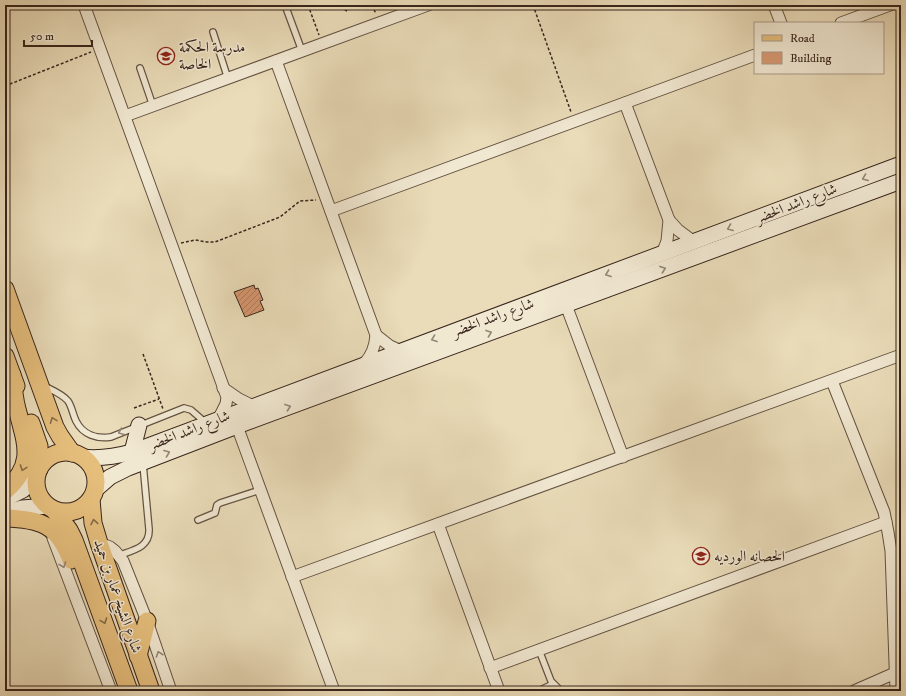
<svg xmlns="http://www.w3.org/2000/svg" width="906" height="696" viewBox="0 0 906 696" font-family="'IM FELL DW Pica',Amiri,serif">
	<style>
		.building { fill: url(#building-hatch); stroke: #38251c }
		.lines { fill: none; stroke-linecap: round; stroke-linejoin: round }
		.lane-casing { stroke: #645343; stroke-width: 8 }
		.street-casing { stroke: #645343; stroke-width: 13 }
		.secondary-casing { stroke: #38251c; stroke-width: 17 }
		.primary-casing { stroke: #38251c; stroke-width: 19 }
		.path { stroke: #38251c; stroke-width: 1.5; stroke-dasharray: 3 2; stroke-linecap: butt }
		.lane { stroke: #f1e8d2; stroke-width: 5.5 }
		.street { stroke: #f1e8d2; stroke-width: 11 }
		.secondary { stroke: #f1e8d2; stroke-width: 15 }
		.primary { stroke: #e5be7c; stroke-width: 17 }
		.oneway { stroke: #948677 }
		.oneway2 { stroke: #866a47 }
		.labels { text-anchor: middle; stroke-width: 3; stroke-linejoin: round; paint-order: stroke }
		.poi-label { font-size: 15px; fill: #38251c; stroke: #f1e8d2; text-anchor: start }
		.street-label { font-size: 15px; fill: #38251c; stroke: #f1e8d2 }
	</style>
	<defs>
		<pattern id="building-hatch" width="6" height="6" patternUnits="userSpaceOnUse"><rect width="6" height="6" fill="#d69770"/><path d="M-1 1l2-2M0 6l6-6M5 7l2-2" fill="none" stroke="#af7b5b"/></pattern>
	</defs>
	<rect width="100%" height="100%" fill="#eadcb9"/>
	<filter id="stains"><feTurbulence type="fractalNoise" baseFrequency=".005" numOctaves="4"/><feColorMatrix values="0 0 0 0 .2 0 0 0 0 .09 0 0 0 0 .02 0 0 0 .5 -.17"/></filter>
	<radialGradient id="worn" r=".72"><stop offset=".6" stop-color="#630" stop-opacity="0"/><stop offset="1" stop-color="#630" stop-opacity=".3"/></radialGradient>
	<polygon class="building" points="254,285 255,289 258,288 263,300 260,301 264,310 245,317 234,292"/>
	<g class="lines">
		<defs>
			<g id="lane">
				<polyline points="285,5 302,51"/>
				<polyline points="213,32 228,79"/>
				<polyline points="140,68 153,106"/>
				<path d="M44 386C52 390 62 394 68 401 72 407 73 415 76 421 83 435 97 439 111 437L184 408 191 410 206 423"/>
				<polyline points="198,520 215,513 217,505 220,503 260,490"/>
				<path d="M120 555C134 550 150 547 149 529L143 464"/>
				<polyline points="539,650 551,681 561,691"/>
				<polyline points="538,691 553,684"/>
			</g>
			<g id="street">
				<polyline points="84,5 227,397 226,404 219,418"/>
				<polyline points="774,5 781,23"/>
				<polyline points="841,23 890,5"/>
				<path d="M276 61 376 335C375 347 372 355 364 364"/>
				<polyline points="625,103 669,220 667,241 662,254"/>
				<polyline points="125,116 428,5"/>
				<polyline points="331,211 755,55"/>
				<polyline points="669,220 678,230 694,242"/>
				<polyline points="566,305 623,457"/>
				<polyline points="376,335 390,346 401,351"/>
				<polyline points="832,381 884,512 888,532 891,551 896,691"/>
				<polyline points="223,388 239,399 253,406"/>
				<polyline points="237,426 334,691"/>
				<polyline points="438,524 499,691"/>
				<polyline points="53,538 111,691"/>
				<polyline points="99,543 110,547 115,551 123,561 147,621 171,691"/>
				<polyline points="292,577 901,355"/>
				<polyline points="490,668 886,522"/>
				<polyline points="854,691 895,673"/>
			</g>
			<g id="secondary">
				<polyline points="132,452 139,425"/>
				<path d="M82 457C100 459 114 457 132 452L901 164"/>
				<polyline points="95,490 110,477 128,468 237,426 901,181"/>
				<polyline points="5,499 23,490 36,477"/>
				<polyline points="5,513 22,508 48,506"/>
			</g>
			<g id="primary">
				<polyline points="5,289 55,427 60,436 72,453"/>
				<polyline points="5,356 16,386"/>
				<polyline points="31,423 39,446 39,469"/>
				<circle cx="66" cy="482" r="30"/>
				<path d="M5 491C36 464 26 444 17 409 14 398 13 387 12 375"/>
				<polyline points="91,499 93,523 99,543 151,691"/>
				<polyline points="54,510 69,530 74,540 129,691"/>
				<path d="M5 518C41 519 58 525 71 560"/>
				<polyline points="138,656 147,621"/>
			</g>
		</defs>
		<use href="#lane" class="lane-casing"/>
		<use href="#street" class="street-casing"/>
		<use href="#secondary" class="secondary-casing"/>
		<use href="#primary" class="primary-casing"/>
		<g class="path">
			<polyline points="308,5 319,35"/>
			<polyline points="336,5 347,11"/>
			<polyline points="372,5 376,14"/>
			<polyline points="533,5 571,112"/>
			<polyline points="5,86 91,52"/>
			<polyline points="181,243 195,240 207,242 215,242 280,217 300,201 316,200"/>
			<polyline points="143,354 163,409"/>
			<polyline points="134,408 159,399"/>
		</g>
		<use href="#lane" class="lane"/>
		<use href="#street" class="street"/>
		<use href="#secondary" class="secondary"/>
		<use href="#primary" class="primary"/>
	</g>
	<defs><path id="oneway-chevron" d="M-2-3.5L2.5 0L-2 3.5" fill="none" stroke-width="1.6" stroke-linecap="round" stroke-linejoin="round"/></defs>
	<g class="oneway">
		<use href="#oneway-chevron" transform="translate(865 178) rotate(159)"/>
		<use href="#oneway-chevron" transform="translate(730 228) rotate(159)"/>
		<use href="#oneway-chevron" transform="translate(663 269) rotate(-20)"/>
		<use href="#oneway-chevron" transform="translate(608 274) rotate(160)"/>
		<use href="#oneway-chevron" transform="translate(489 333) rotate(-20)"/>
		<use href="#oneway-chevron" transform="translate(434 339) rotate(160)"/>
		<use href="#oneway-chevron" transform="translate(288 407) rotate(-20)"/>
		<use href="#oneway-chevron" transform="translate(121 432) rotate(158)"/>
		<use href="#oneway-chevron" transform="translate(167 453) rotate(-21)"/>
		<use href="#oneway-chevron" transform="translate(63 565) rotate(70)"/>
		<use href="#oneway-chevron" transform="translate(159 654) rotate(-109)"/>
	</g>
	<g class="oneway2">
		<use href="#oneway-chevron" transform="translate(53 420) rotate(-111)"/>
		<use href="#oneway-chevron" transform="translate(23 468) rotate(110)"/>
		<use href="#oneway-chevron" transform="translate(94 522) rotate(-101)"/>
		<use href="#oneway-chevron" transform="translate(104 621) rotate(70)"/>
	</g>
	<defs>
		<symbol id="school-ring" viewBox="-11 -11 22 22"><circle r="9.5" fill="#f1e8d2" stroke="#8f2418" stroke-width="1.5"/><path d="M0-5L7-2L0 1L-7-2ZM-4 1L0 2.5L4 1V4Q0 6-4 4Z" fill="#8f2418"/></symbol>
	</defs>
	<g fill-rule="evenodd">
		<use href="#school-ring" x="156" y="46" width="20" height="20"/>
		<use href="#school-ring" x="691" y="546" width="20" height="20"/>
	</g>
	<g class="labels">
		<g class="poi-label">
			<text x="179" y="52">مدرسة الحكمة<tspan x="179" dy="17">الخاصة</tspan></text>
			<text x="714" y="561">الحصانه الورديه</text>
		</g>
		<g class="street-label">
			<text transform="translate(796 203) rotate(-21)" y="5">شارع راشد الخضر</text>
			<text transform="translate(493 317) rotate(-20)" y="5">شارع راشد الخضر</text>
			<text transform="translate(189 430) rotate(-21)" y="5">شارع راشد الخضر</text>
			<text transform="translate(118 596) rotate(71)" y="5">شارع الشيخ عمار بن حميد</text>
		</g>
	</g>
	<rect width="906" height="696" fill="none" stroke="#eadcb9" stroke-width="20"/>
	<rect x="6" y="6" width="894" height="684" fill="none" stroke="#38251c" stroke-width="2"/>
	<rect x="10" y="10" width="886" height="676" fill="none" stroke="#38251c"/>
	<rect x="754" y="22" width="130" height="52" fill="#f1e8d2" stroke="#a79a89"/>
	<rect x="762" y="35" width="20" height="6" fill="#e5be7c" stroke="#a79a89"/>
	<text x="790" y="42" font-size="12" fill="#38251c">Road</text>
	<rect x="762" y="52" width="20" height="12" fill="#d69770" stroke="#a79a89"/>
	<text x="790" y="62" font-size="12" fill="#38251c">Building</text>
	<path d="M24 40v6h68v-6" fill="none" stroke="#38251c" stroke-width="2"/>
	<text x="30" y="40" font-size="12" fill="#38251c" stroke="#f1e8d2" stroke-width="3" paint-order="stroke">50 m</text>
	<rect width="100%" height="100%" filter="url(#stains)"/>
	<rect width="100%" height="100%" fill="url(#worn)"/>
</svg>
